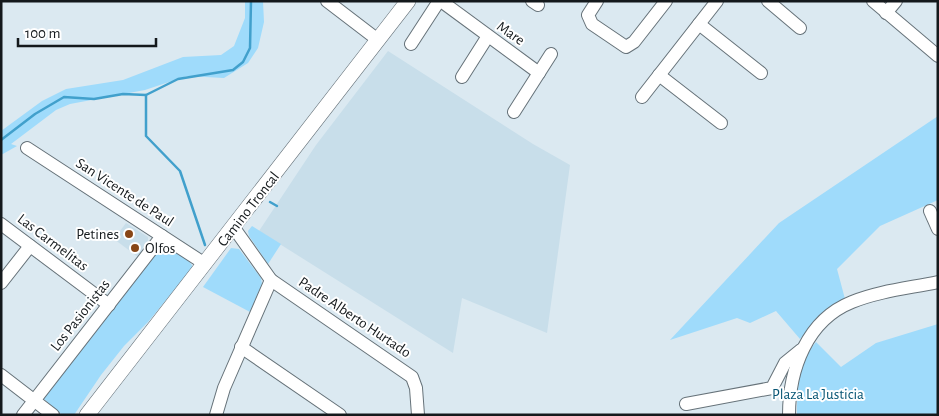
<svg xmlns="http://www.w3.org/2000/svg" width="939" height="416" viewBox="0 0 939 416" font-family="'Alegreya Sans',sans-serif">
	<style>
		.built { fill: #c8deea }
		.green { fill: #9fdbfb }
		.lines { fill: none; stroke-linecap: round; stroke-linejoin: round }
		.stream { stroke: #41a0cc; stroke-width: 2.5 }
		.minor-casing { stroke: #667279; stroke-width: 14 }
		.major-casing { stroke: #667279; stroke-width: 16 }
		.minor { stroke: #fff; stroke-width: 12 }
		.major { stroke: #fff; stroke-width: 15 }
		.poi-dot { fill: #884616; stroke: #fff; stroke-width: 2 }
		.labels { text-anchor: middle; stroke-width: 4; stroke-linejoin: round; paint-order: stroke }
		.street-label { font-size: 15px; fill: #14191c; stroke: #fff }
		.poi-label { font-size: 15px; fill: #14191c; stroke: #fff; text-anchor: end }
		.park-label { font-size: 15px; fill: #075574; stroke: #fff }
	</style>
	<rect width="100%" height="100%" fill="#dbe9f1"/>
	<g class="built">
		<polygon points="388,51 533,144 570,165 547,333 462,298 453,353 259,231 316,145"/>
		<polygon points="126,223 148,237 148,243 138,257 114,239"/>
	</g>
	<g class="green">
		<polygon points="245,1 263,1 264,22 258,48 248,63 224,78 187,76 145,90 70,104 56,110 11,144 17,146 1,155 1,131 42,101 66,89 123,80 183,57 221,55 234,46 245,18"/>
		<polygon points="938,116 938,200 880,226 837,269 845,299 821,315 800,339 776,311 750,323 737,318 670,340 779,223"/>
		<polygon points="252,226 281,244 268,264 249,236 248,231"/>
		<path d="M159 244C170 244 188 257 193 267L148 322 124 346 101 375 74 415H62L44 399 43 395Z"/>
		<polygon points="231,248 239,249 261,278 262,284 250,312 203,287"/>
		<path d="M938 324V415H797C797 389 799 361 816 342L841 367 876 343Z"/>
	</g>
	<g class="lines">
		<g class="stream">
			<polyline points="146,95 146,136 180,171 205,245"/>
			<polyline points="1,140 35,114 64,97 94,99 123,94 146,95 178,79 233,70 243,62 250,48 251,1"/>
			<polyline points="270,202 277,206"/>
		</g>
		<defs>
			<g id="minor">
				<polyline points="327,1 378,40"/>
				<polyline points="441,1 539,73"/>
				<polyline points="532,1 538,5"/>
				<polyline points="597,1 588,15 592,24 626,47 634,42 666,1"/>
				<polyline points="768,1 800,28"/>
				<polyline points="873,1 938,56"/>
				<polyline points="886,13 896,1"/>
				<polyline points="699,24 761,73"/>
				<polyline points="411,44 439,1"/>
				<polyline points="659,75 721,123"/>
				<polyline points="462,77 488,36"/>
				<polyline points="642,97 717,1"/>
				<polyline points="514,112 551,54"/>
				<polyline points="27,148 205,264"/>
				<polyline points="930,211 938,229"/>
				<polyline points="1,224 109,305"/>
				<polyline points="234,228 271,280 412,377 416,388 418,415"/>
				<polyline points="1,283 30,246"/>
				<polyline points="241,347 340,415"/>
				<polyline points="1,375 53,415"/>
				<polyline points="686,404 772,388 785,363 801,350"/>
				<polyline points="23,415 162,236"/>
				<polyline points="216,415 224,388 271,280"/>
				<path d="M789 415C789 369 807 320 852 302 879 291 910 288 938 282"/>
			</g>
			<polyline id="major" points="87,415 408,1"/>
		</defs>
		<use href="#minor" class="minor-casing"/>
		<use href="#major" class="major-casing"/>
		<use href="#minor" class="minor"/>
		<use href="#major" class="major"/>
	</g>
	<g class="poi-dot">
		<circle cx="129" cy="234" r="5"/>
		<circle cx="135" cy="248" r="5"/>
	</g>
	<g class="labels">
		<g class="street-label">
			<text transform="translate(511 33) rotate(35)" y="5">Mare</text>
			<text transform="translate(125 192) rotate(33)" y="5">San Vicente de Paul</text>
			<text transform="translate(248 209) rotate(-52)" y="5">Camino Troncal</text>
			<text transform="translate(53 242) rotate(37)" y="5">Las Carmelitas</text>
			<text transform="translate(80 315) rotate(-52)" y="5">Los Pasionistas</text>
			<text transform="translate(355 317) rotate(34)" y="5">Padre Alberto Hurtado</text>
		</g>
		<g class="poi-label">
			<text x="119" y="239">Petines</text>
			<text x="145" y="253" text-anchor="start">Olfos</text>
		</g>
		<g class="park-label">
			<text x="818" y="399">Plaza La Justicia</text>
		</g>
	</g>
	<rect width="939" height="416" fill="none" stroke="#14191c" stroke-width="5"/>
	<path d="M18 38v8h138v-8" fill="none" stroke="#14191c" stroke-width="2.5"/>
	<text x="25" y="38" font-size="15" fill="#14191c" stroke="#ffffff" stroke-width="4" paint-order="stroke">100 m</text>
</svg>
